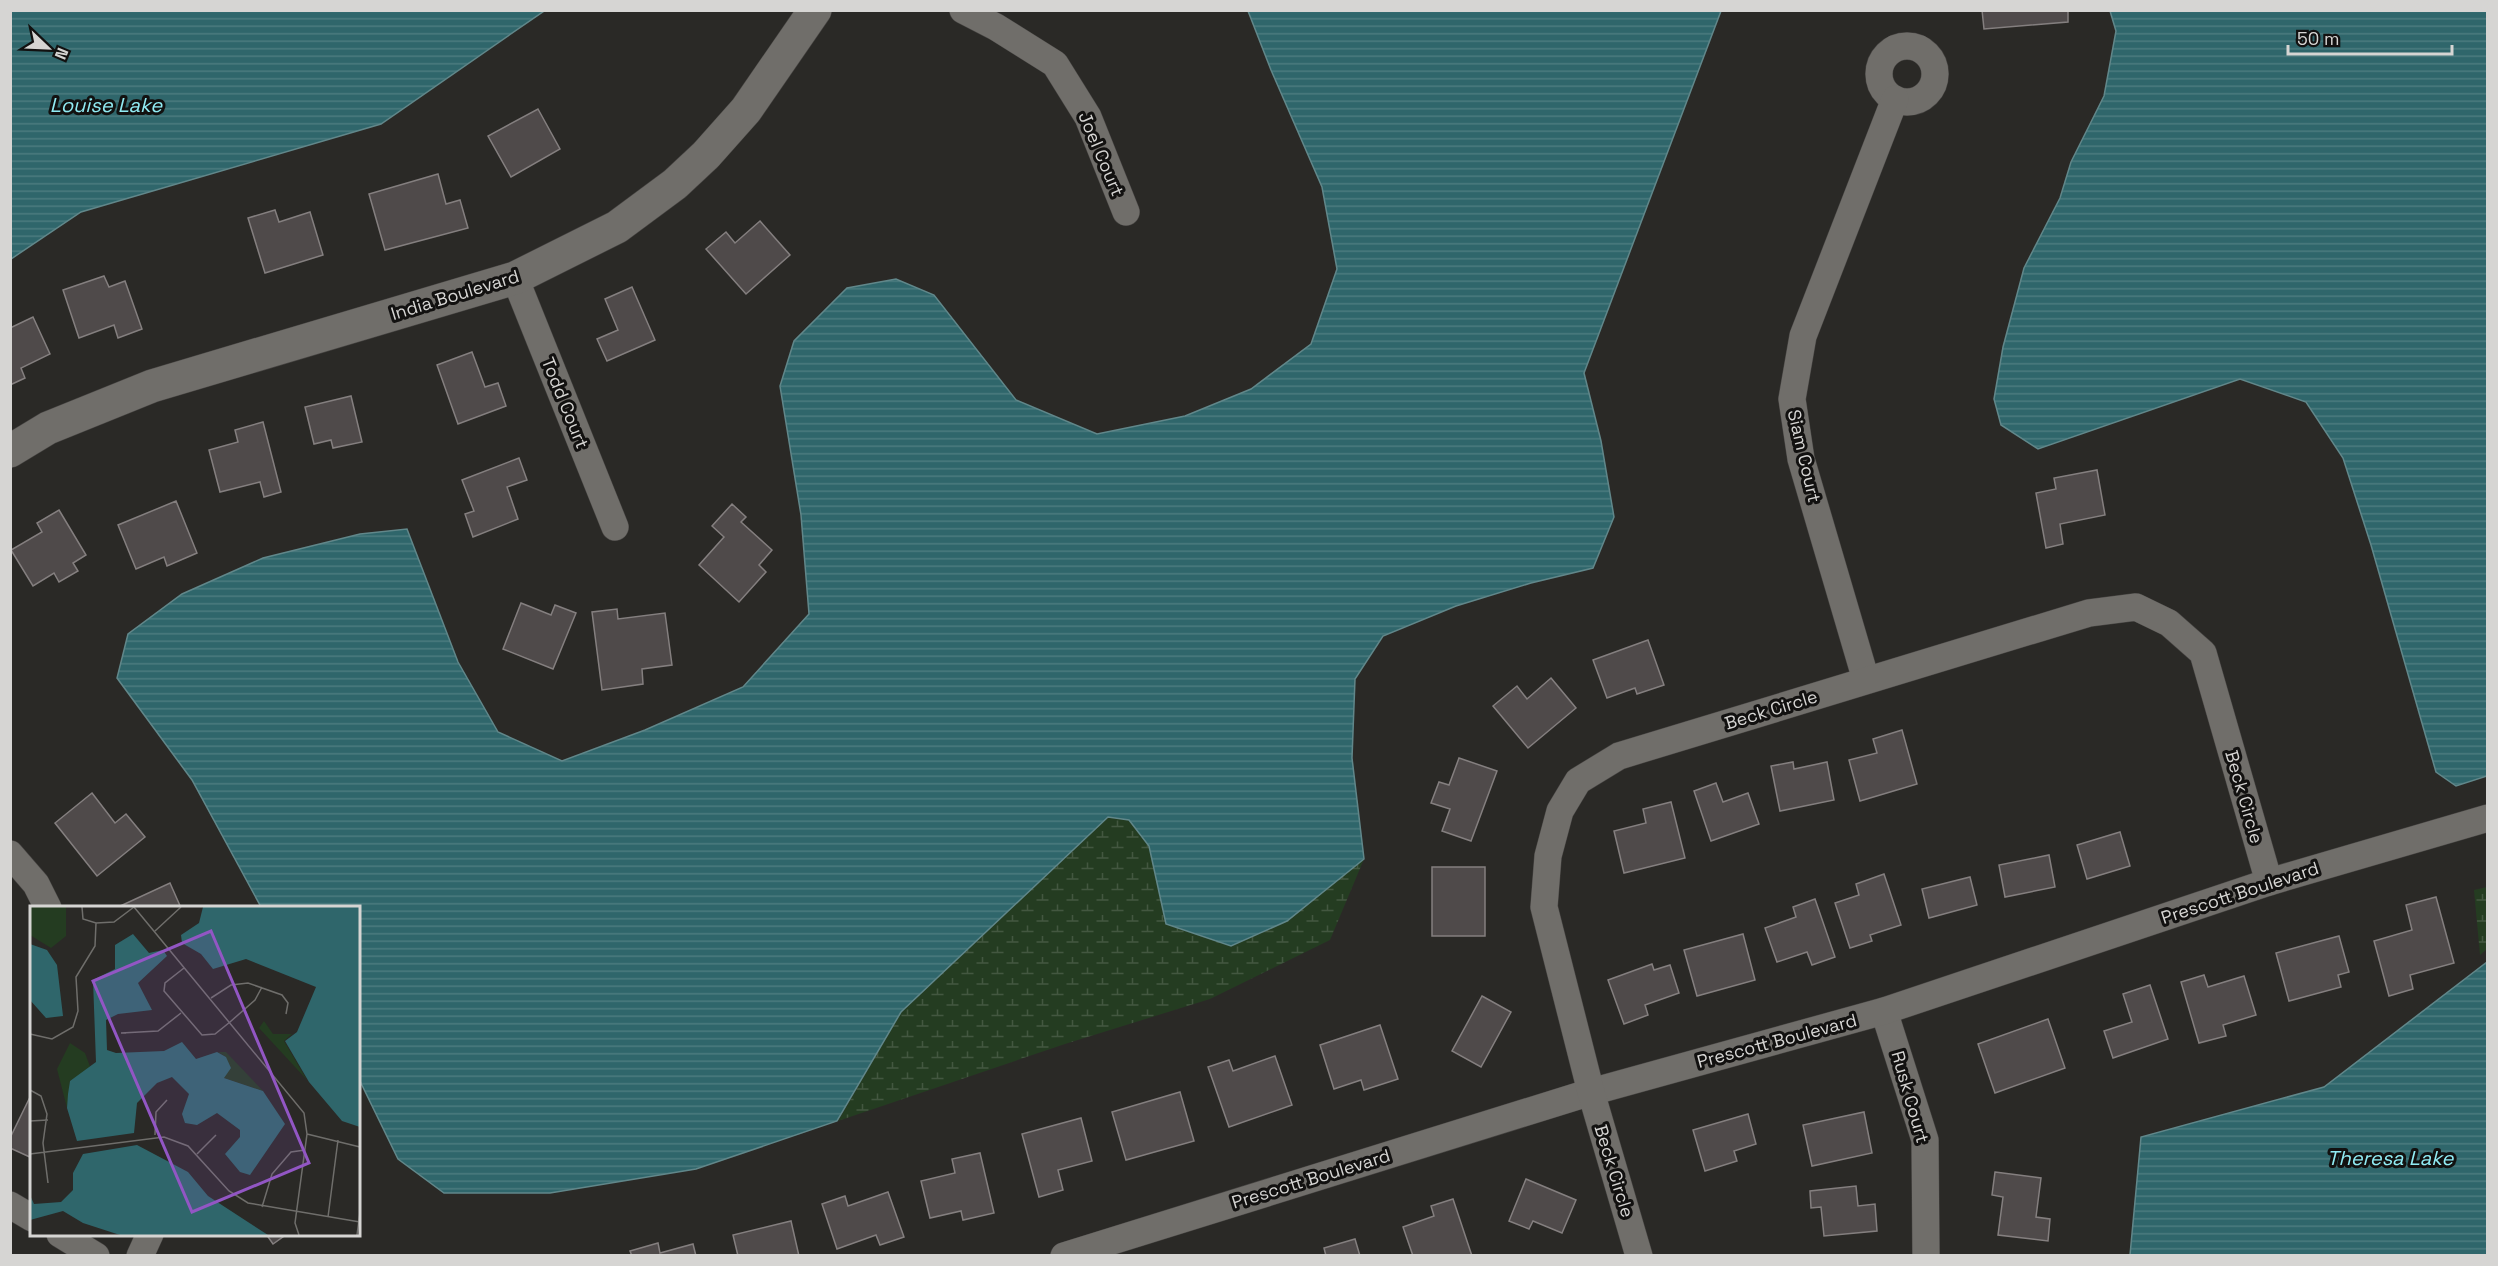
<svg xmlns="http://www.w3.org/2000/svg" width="2498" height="1266" viewBox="0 0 2498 1266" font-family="'Space Grotesk',sans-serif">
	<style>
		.wetland { fill: url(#wetland-marsh) }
		.water { fill: url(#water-rules); stroke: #61878a; stroke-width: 1.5 }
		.building { fill: #4f4a4a; stroke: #847f7f; stroke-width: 1.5 }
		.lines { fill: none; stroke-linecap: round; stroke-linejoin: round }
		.minor-casing { stroke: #464442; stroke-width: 28 }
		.tertiary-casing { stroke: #464442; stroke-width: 34 }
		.minor { stroke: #706e6a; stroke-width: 27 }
		.tertiary { stroke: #706e6a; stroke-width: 33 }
		.labels { text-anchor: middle; stroke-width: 6; stroke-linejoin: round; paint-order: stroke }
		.street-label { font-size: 18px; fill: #d6d5d3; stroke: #121110 }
		.water-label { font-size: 20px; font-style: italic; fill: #91ecf4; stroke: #121110 }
		.inset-road { fill: none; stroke: #6f6e6b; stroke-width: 1.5 }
		.view { fill: #9256c4; fill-opacity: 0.15; stroke: #9256c4; stroke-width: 3 }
		.inset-edge { fill: none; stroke: #d6d5d3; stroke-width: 3 }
	</style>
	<defs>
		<pattern id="wetland-marsh" width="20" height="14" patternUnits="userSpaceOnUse" patternTransform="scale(1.5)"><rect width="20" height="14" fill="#243c21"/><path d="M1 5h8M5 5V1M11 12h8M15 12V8" fill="none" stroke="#435740"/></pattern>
		<pattern id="water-rules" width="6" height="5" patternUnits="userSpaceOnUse" patternTransform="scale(1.5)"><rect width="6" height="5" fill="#2f666b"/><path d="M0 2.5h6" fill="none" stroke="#4c7b7f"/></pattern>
	</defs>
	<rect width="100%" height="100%" fill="#2a2926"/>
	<g class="wetland">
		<polygon points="1108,817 1129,820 1149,846 1166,924 1287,921 1364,859 1330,940 1210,999 1065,1044 838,1121 901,1012"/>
		<polygon points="2487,887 2487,949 2480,955 2474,890"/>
	</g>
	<g class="water">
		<polygon points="11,10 544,10 544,11 381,124 81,212 11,259"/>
		<polygon points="1248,11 1721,11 1584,373 1601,441 1614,517 1593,568 1531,583 1456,606 1383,636 1355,679 1352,758 1364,859 1287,921 1231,946 1166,924 1149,846 1129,820 1108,817 901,1012 837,1121 696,1169 550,1193 444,1193 398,1159 359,1079 358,908 261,907 192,780 117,678 128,634 182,594 263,558 360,534 407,529 458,662 498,732 562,761 645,730 743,687 809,614 801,515 780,386 794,341 847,288 896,279 934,295 1016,400 1097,434 1185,416 1251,389 1311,344 1337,269 1322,187 1271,70"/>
		<polygon points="2110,11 2487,11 2487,776 2456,786 2436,772 2371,545 2343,458 2306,402 2240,379 2038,449 2001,425 1994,399 2003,347 2024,268 2060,198 2071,162 2104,96 2116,31"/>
		<polygon points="2487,962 2487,1255 2130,1255 2141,1137 2324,1087"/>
	</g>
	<g class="building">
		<polygon points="1982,10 2068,10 2068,22 1984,29"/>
		<polygon points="538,109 560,149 511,177 488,136"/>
		<polygon points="438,174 446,204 460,200 468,228 385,250 369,194"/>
		<polygon points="275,210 279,222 310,212 323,255 265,273 248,218"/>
		<polygon points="760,221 790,255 746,294 706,249 726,232 735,243"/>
		<polygon points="104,276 109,287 125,281 142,329 118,338 114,325 79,338 63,290"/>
		<polygon points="632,287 655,340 607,361 597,339 618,330 605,299"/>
		<polygon points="33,317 50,354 21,368 25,378 10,385 10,328"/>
		<polygon points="472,352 485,387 498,383 506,406 458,424 437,365"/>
		<polygon points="351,396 362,442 333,448 331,440 314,444 305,407"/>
		<polygon points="263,422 281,492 264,497 260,482 220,492 209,450 238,442 235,430"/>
		<polygon points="519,458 527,480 507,487 518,519 473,537 465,514 474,511 462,480"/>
		<polygon points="2097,470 2105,515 2060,524 2063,544 2046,548 2036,493 2056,489 2054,478"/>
		<polygon points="176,501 197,553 167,566 164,557 136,569 118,525"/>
		<polygon points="732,504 746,517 741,522 772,550 759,565 766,572 739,602 699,565 724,537 712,526"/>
		<polygon points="59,510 86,555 73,563 78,571 59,582 54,573 33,586 11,550 42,532 37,523"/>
		<polygon points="521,603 551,615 555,605 576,613 553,669 503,649"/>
		<polygon points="617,609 618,619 665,613 672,665 642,669 643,684 602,690 592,612"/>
		<polygon points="1648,640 1664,685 1637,694 1635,688 1607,698 1593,660"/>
		<polygon points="1551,678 1576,708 1528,748 1493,706 1517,686 1527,699"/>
		<polygon points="1902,730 1917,784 1860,801 1849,760 1877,753 1873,739"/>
		<polygon points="1459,758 1497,771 1471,841 1442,831 1450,809 1431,803 1439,782 1449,785"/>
		<polygon points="1793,762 1794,769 1827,762 1834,800 1780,811 1771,766"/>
		<polygon points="1716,783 1723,802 1748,793 1759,824 1711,841 1694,791"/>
		<polygon points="92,793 115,823 126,814 145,837 97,876 55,823"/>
		<polygon points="1671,802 1685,858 1624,873 1614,831 1646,823 1643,809"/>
		<polygon points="2120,832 2130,866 2087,879 2077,845"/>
		<polygon points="2049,855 2055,887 2005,897 1999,865"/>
		<rect x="1432" y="867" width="53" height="69"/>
		<polygon points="1884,874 1901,925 1870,935 1872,941 1850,948 1835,903 1859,895 1856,884"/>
		<polygon points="1970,877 1977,905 1929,918 1922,889"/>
		<polygon points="170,883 181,908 116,908"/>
		<polygon points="2436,897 2454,963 2410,975 2413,989 2389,996 2374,941 2412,930 2406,905"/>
		<polygon points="1815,899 1835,957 1812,965 1807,952 1777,962 1765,928 1796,917 1793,907"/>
		<polygon points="1743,934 1755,980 1697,996 1684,950"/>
		<polygon points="2339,936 2349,972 2338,975 2341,987 2289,1001 2276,953"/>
		<polygon points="1652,964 1654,970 1670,965 1679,993 1645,1005 1648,1015 1624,1024 1608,980"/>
		<polygon points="2204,975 2208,987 2244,976 2256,1015 2223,1025 2226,1036 2199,1043 2181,982"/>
		<polygon points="2150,985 2168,1039 2113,1058 2104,1031 2132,1022 2123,994"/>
		<polygon points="1482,996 1511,1012 1481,1067 1452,1051"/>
		<polygon points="2048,1019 2065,1068 1995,1093 1978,1044"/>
		<polygon points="1380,1025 1398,1079 1364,1090 1361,1080 1334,1089 1320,1045"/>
		<polygon points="1275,1056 1292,1105 1229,1127 1208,1067 1229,1060 1233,1071"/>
		<polygon points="1180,1092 1194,1141 1126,1160 1112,1112"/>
		<polygon points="32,1093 32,1158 10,1148 10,1138"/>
		<polygon points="1864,1112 1872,1153 1812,1166 1803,1125"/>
		<polygon points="1748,1114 1756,1144 1734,1151 1737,1161 1705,1171 1693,1130"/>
		<polygon points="1081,1118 1092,1161 1058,1170 1063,1190 1039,1197 1022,1134"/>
		<polygon points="980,1153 994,1213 963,1220 961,1211 930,1218 921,1181 955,1173 952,1159"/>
		<polygon points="1995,1172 2041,1178 2036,1217 2050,1219 2048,1241 1998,1235 2003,1197 1992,1195"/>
		<polygon points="1526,1179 1576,1200 1562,1233 1533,1221 1529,1229 1509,1221"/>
		<polygon points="1856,1186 1858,1206 1875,1204 1877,1231 1824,1236 1821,1207 1811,1208 1810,1191"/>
		<polygon points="888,1192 904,1237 880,1245 876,1235 837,1249 822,1204 845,1196 848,1206"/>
		<polygon points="1453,1199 1472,1256 1413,1256 1403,1227 1434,1216 1431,1206"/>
		<polygon points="791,1221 799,1256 738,1256 733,1235"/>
		<polygon points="266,1234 287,1234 273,1244"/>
		<polygon points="1355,1239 1360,1256 1326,1256 1324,1248"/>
		<polygon points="658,1243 660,1253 693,1244 696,1256 632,1256 630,1251"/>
	</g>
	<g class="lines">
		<defs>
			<g id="minor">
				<polyline points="963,10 996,27 1055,64 1088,117 1126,212"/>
				<circle cx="1907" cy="74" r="28"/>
				<polyline points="515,278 615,527"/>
				<polyline points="1866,680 1801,459 1792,399 1803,336 1895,99"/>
				<polyline points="10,854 36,884 48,908"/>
				<polyline points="1884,1011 1925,1140 1926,1256"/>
				<polyline points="10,1205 32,1218"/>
				<polyline points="60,1234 96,1256"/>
				<polyline points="140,1256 150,1234"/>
				<polyline points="1064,1256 1591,1092 1884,1011 2269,882 2488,818"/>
				<polyline points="1639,1256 1591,1092 1544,907 1548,856 1560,811 1578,781 1619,756 2089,613 2136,607 2169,623 2203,653 2269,882"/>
			</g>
			<polyline id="tertiary" points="10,451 48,428 152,386 515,278 617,227 675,184 706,155 746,110 815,10"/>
		</defs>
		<use href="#minor" class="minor-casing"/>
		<use href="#tertiary" class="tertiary-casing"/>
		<use href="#minor" class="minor"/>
		<use href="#tertiary" class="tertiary"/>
	</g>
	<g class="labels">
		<g class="street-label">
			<text transform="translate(1101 154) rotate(67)" y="6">Joel Court</text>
			<text transform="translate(455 295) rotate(-17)" y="6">India Boulevard</text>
			<text transform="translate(565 403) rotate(68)" y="6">Todd Court</text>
			<text transform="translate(1804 456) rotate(77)" y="6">Siam Court</text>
			<text transform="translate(1771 710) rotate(-17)" y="6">Beck Circle</text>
			<text transform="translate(2244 797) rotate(74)" y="6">Beck Circle</text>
			<text transform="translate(2240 893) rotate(-18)" y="6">Prescott Boulevard</text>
			<text transform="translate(1777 1041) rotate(-15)" y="6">Prescott Boulevard</text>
			<text transform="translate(1910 1097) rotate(74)" y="6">Rusk Court</text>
			<text transform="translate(1614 1171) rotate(73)" y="6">Beck Circle</text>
			<text transform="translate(1311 1179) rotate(-17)" y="6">Prescott Boulevard</text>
		</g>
		<g class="water-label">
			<text x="106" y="112">Louise Lake</text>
			<text x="2390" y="1165">Theresa Lake</text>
		</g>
	</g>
	<g transform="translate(30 906)">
		<rect width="330" height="330" fill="#2a2926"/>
		<path d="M0 1H36V30L21 42 0 29Z" fill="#243c21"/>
		<path d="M234 115 243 128H262L254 135 277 174 229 122ZM40 137 55 147 61 163 40 175 37 202 27 163ZM188 146H196L233 185 194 172 196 151Z" fill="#243c21"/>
		<path d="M173 1H330V221L312 215 279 176 255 135 267 126 286 81 216 53 183 63 171 48 152 37 151 29 169 17ZM103 28 119 47 133 44 137 50 108 77 122 104 88 108 76 114 77 144 86 147 134 145 152 136 166 153 187 146 196 151 201 162 194 172 233 185 255 218 220 269 210 266 195 248 210 231V224L187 207 167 219 155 217 152 208 159 188 142 171 127 177 107 197 104 227 47 235 37 202 38 188 40 175 66 156 63 74 85 63V39ZM0 38 17 44 27 59 33 110 16 112 0 94ZM107 239 158 266 178 290 238 329H90L53 317 33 305 0 314V289L4 298 31 296 43 284V267L53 248Z" fill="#2f666b"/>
		<path class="inset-road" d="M52 1 53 13 66 17 84 16 104 1M104 1 274 207 277 228 265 317 269 329M125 25 151 1M154 62 135 77 134 85 172 129 185 128 200 116 225 94 232 81M181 92 201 79 218 77 252 89 258 97 256 108M96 127H91L128 125 151 107M0 128 22 133 43 121 48 105 46 71 65 40 66 17M0 184 11 190 17 208 13 237 18 277M0 215 18 214M277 228 330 241M125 229 126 206 137 194M0 248 134 231 158 240 199 285 218 297 330 316M167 248 186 229M232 301 242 268 261 246 275 244M298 311 308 234M327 329 330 306"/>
		<path class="view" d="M181 25 279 257 162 306 63 75Z"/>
		<rect width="330" height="330" class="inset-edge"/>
	</g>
	<rect width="2498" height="1266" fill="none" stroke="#d6d5d3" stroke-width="24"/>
	<g transform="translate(48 48) rotate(113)" stroke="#121110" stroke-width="4.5" paint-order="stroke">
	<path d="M0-4.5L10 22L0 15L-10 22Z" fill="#d6d5d3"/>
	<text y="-9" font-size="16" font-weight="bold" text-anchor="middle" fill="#d6d5d3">N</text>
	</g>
	<path d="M2288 45v9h164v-9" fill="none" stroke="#d6d5d3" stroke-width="3"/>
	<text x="2297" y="45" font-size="18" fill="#d6d5d3" stroke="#121110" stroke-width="4.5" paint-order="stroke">50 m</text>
</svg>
